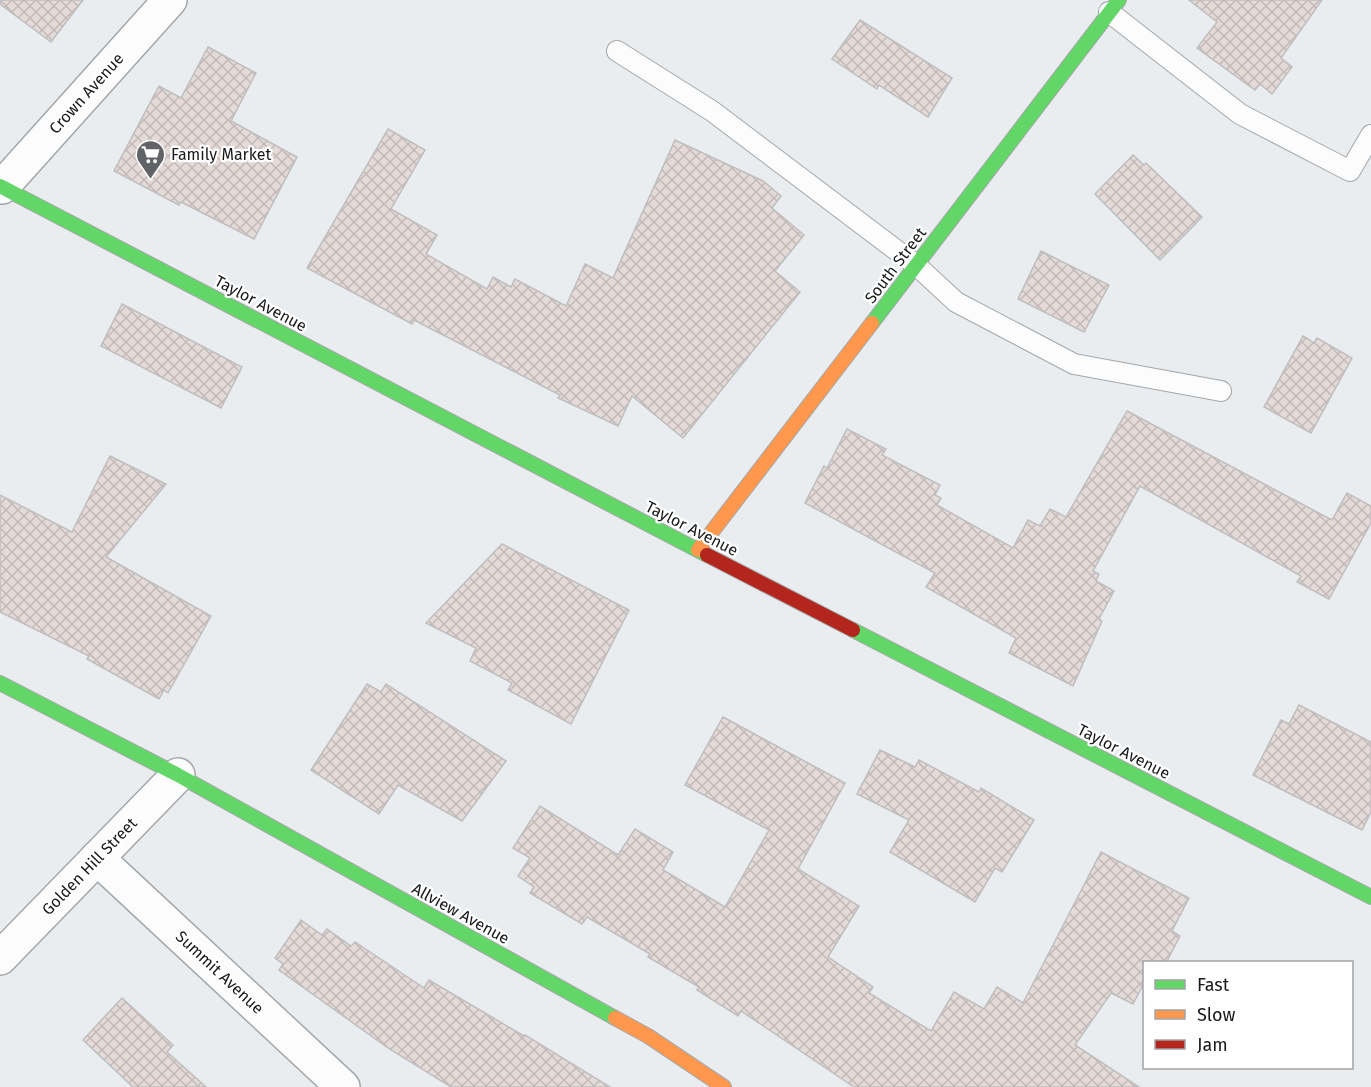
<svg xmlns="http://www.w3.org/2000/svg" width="1371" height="1087" viewBox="0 0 1371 1087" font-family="'Fira Sans',sans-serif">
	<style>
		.building { fill: url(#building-cross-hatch); stroke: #bebebe; stroke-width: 1.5 }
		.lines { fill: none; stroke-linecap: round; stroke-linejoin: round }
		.lane-casing { stroke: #a4a7a9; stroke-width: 22 }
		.street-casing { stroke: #a4a7a9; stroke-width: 36 }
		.fast-casing { stroke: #a4a7a9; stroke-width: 16 }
		.slow-casing { stroke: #a4a7a9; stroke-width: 16 }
		.jam-casing { stroke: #a4a7a9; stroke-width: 16 }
		.lane { stroke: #fcfcfd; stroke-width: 20 }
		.street { stroke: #fcfcfd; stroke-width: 33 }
		.fast { stroke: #63d668; stroke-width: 14 }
		.slow { stroke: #ff974d; stroke-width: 14 }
		.jam { stroke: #b3261e; stroke-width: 14 }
		.labels { text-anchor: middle; stroke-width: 4.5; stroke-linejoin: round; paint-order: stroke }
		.street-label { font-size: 16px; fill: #17191b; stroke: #fff }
		.poi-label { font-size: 16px; fill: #17191b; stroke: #fff; text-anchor: start }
	</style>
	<defs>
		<pattern id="building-cross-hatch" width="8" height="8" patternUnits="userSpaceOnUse" patternTransform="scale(1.5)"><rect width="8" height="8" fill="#e4dad7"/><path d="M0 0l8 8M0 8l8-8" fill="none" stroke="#c3bab8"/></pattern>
	</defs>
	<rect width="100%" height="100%" fill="#eaedf0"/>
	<g class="building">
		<polygon points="0,0 83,0 51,42 0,4"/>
		<polygon points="1189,0 1322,0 1281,58 1292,67 1272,94 1260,84 1255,90 1197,48 1217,22"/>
		<polygon points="860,20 952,78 928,117 879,85 877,89 832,59"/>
		<polygon points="208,47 256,73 231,121 297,157 254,239 181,202 179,205 114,171 159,86 181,98"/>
		<polygon points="388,129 425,150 391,209 437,235 426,254 487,289 493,277 511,287 515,279 566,306 585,264 613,278 675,140 763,181 781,196 772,208 804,235 775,271 800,292 683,438 632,396 618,426 558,398 560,395 414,320 412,324 307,268"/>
		<polygon points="1133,155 1144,165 1146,163 1202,217 1160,260 1095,194"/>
		<polygon points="1041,251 1109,285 1084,332 1018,299"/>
		<polygon points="122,304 242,367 221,408 101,346"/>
		<polygon points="1303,336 1314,343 1317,338 1352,358 1311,433 1264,407"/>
		<polygon points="1127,411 1332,520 1347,493 1371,506 1371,523 1329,599 1297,582 1301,576 1140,486 1093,571 1099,574 1096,581 1114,591 1099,619 1102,621 1073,686 1009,653 1016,638 926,587 935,573 805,503 824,466 827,468 847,429 886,449 882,455 940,485 935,495 941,498 937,505 1013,548 1028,520 1040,526 1050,509 1066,517"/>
		<polygon points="110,456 166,484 106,557 211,616 168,693 164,690 159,699 87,659 89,656 0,612 0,495 72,532"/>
		<polygon points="502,544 629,610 571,724 508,690 512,683 470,661 476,648 426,623"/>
		<polygon points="367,684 381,692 386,684 506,761 462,821 398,785 379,814 311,770"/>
		<polygon points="1299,705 1371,742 1371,812 1362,830 1253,775 1281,720 1289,724"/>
		<polygon points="723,717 845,783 798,869 859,906 828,957 873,987 869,993 931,1031 954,992 984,1009 997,987 1023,1003 1101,852 1189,898 1172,931 1180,936 1166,963 1144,963 1144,983 1133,1004 1111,993 1075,1045 1139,1087 854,1087 741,1011 738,1016 697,990 699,987 648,957 650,954 587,917 582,924 530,893 534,887 518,876 530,858 513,848 540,806 618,855 635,829 673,852 663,870 725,907 769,830 685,785"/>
		<polygon points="880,750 915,767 919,760 979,792 981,788 1034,820 1002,872 995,868 975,902 890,852 909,820 857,794"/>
		<polygon points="301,920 322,935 327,929 351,946 355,942 424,988 429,980 524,1036 525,1035 610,1087 451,1087 388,1048 279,970 283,964 275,958"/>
		<polygon points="122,998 173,1045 167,1052 206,1087 133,1087 83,1040"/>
	</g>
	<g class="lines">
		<defs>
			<g id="lane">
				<polyline points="1109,12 1240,114 1350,171 1371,135"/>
				<polyline points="617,51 712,111 916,265 956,302 1074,364 1221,391"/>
			</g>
			<g id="street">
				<polyline points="2,187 170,0"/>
				<polyline points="97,858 343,1087"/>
				<polyline points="0,958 178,775"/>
			</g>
			<g id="fast">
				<polyline points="0,186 707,555"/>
				<polyline points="872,323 1119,0"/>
				<polyline points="853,630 1371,897"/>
				<polyline points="0,683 178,775 615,1018"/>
			</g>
			<g id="slow">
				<polyline points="698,550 872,323"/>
				<polyline points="615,1018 648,1036 724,1087"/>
			</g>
			<polyline id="jam" points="707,555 853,630"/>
		</defs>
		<use href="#lane" class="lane-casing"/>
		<use href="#street" class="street-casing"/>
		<use href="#fast" class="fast-casing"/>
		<use href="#slow" class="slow-casing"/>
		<use href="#jam" class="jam-casing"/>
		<use href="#lane" class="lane"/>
		<use href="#street" class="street"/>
		<use href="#fast" class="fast"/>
		<use href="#slow" class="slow"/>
		<use href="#jam" class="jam"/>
	</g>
	<defs>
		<symbol id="supermarket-pin" viewBox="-11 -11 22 30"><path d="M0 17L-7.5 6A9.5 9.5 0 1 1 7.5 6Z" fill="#616366" stroke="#fff"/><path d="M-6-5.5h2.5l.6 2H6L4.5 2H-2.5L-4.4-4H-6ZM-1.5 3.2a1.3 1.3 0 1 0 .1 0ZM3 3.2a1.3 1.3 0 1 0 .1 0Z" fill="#fff"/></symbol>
	</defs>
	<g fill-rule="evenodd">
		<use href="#supermarket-pin" x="134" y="138" width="33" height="45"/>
	</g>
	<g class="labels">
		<g class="street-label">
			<text transform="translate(86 93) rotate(-48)" y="6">Crown Avenue</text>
			<text transform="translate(895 265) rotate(-53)" y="6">South Street</text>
			<text transform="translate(261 303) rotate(28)" y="6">Taylor Avenue</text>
			<text transform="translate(692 528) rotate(27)" y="6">Taylor Avenue</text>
			<text transform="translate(1124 751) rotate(27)" y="6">Taylor Avenue</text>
			<text transform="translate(89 866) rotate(-46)" y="6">Golden Hill Street</text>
			<text transform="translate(461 913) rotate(29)" y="6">Allview Avenue</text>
			<text transform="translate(220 972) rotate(43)" y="6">Summit Avenue</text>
		</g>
		<g class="poi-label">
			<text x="171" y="160">Family Market</text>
		</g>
	</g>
	<rect x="1143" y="961" width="210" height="108" fill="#ffffff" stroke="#a2a3a4" stroke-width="1.5"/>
	<rect x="1155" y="980" width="30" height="9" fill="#63d668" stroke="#a2a3a4" stroke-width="1.5"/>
	<text x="1197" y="991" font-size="18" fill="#17191b">Fast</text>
	<rect x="1155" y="1010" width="30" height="9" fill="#ff974d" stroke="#a2a3a4" stroke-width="1.5"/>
	<text x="1197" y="1021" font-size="18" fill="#17191b">Slow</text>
	<rect x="1155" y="1040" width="30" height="9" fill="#b3261e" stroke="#a2a3a4" stroke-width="1.5"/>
	<text x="1197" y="1051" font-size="18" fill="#17191b">Jam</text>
</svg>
